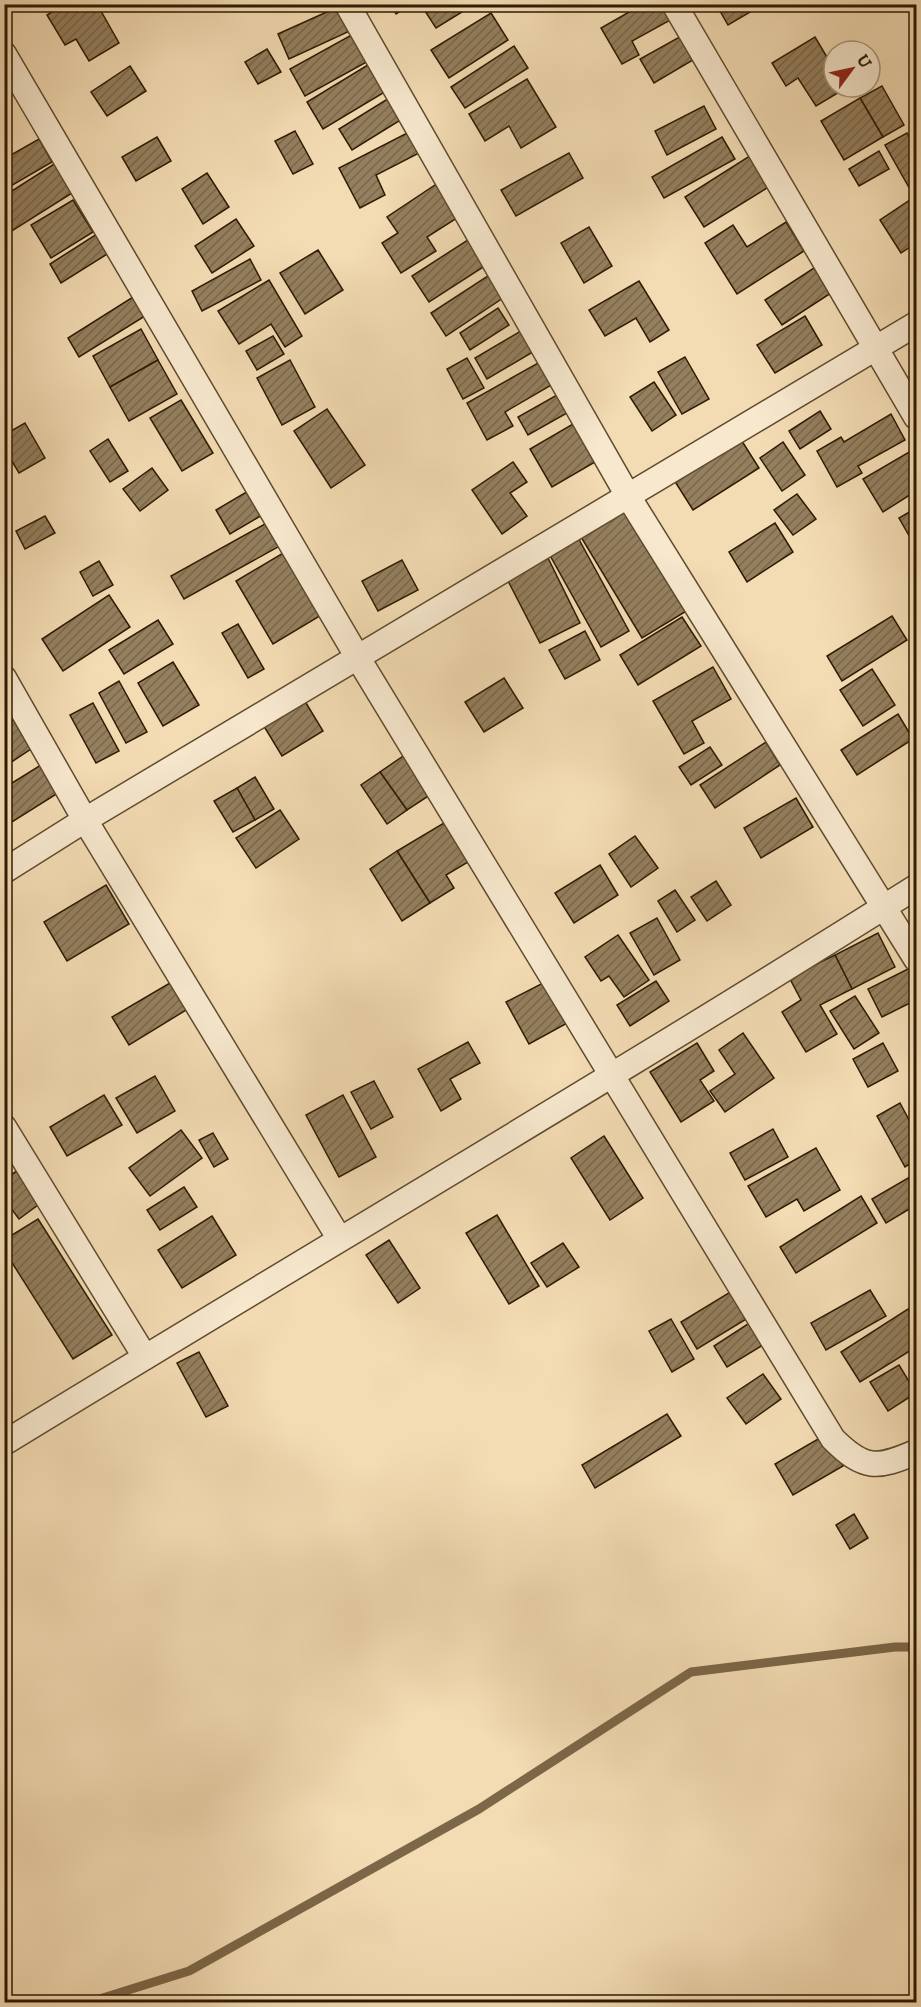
<svg xmlns="http://www.w3.org/2000/svg" width="921" height="2007" viewBox="0 0 921 2007" font-family="'IM FELL DW Pica',serif">
	<style>
		.lines { fill: none; stroke-linecap: round; stroke-linejoin: round }
		.stream { stroke: #7c6748; stroke-width: 9 }
		.building { fill: url(#building-hatch); stroke: #2e1b02; stroke-width: 1.5 }
		.street-casing { stroke: #5f4b2e; stroke-width: 27 }
		.street { stroke: #f7e8ce; stroke-width: 24 }
	</style>
	<defs>
		<pattern id="building-hatch" width="6" height="6" patternUnits="userSpaceOnUse" patternTransform="scale(1.5)"><rect width="6" height="6" fill="#947f5e"/><path d="M-1 1l2-2M0 6l6-6M5 7l2-2" fill="none" stroke="#79674b"/></pattern>
	</defs>
	<rect width="100%" height="100%" fill="#f3dbb3"/>
	<filter id="stains"><feTurbulence type="fractalNoise" baseFrequency=".00333" numOctaves="4"/><feColorMatrix values="0 0 0 0 .2 0 0 0 0 .09 0 0 0 0 .02 0 0 0 .5 -.17"/></filter>
	<radialGradient id="worn" r=".72"><stop offset=".6" stop-color="#630" stop-opacity="0"/><stop offset="1" stop-color="#630" stop-opacity=".3"/></radialGradient>
	<g class="lines">
		<polyline class="stream" points="90,2002 189,1971 479,1809 691,1672 895,1647 916,1647"/>
	</g>
	<g class="building">
		<polygon points="65,4 97,4 119,43 89,61 76,39 65,45 47,15"/>
		<polygon points="391,4 412,4 396,14"/>
		<polygon points="429,4 475,4 436,28 423,8"/>
		<polygon points="643,4 667,4 674,18 632,41 639,55 622,64 601,28"/>
		<polygon points="716,4 764,4 728,25"/>
		<polygon points="340,6 352,30 289,59 278,34"/>
		<polygon points="491,13 508,40 449,78 431,50"/>
		<polygon points="357,32 372,59 305,96 290,69"/>
		<polygon points="685,34 698,57 654,83 640,59"/>
		<polygon points="815,37 834,69 834,87 846,88 816,106 798,78 786,86 772,63"/>
		<polygon points="514,46 528,68 465,108 451,87"/>
		<polygon points="267,49 281,72 258,84 245,62"/>
		<polygon points="376,60 393,87 323,129 307,102"/>
		<polygon points="130,66 146,91 107,116 91,92"/>
		<polygon points="527,79 556,127 521,148 509,126 485,141 469,114"/>
		<polygon points="882,86 904,125 883,137 860,98"/>
		<polygon points="394,95 407,116 352,150 339,129"/>
		<polygon points="860,98 883,137 844,160 821,121"/>
		<polygon points="704,106 716,129 667,155 655,131"/>
		<polygon points="415,129 425,150 376,175 385,195 360,208 339,168"/>
		<polygon points="295,131 313,164 293,174 275,141"/>
		<polygon points="907,133 916,149 916,188 911,191 885,145"/>
		<polygon points="157,137 171,161 136,181 122,157"/>
		<polygon points="722,137 735,159 664,198 652,177"/>
		<polygon points="39,139 52,162 4,190 4,159"/>
		<polygon points="879,151 889,169 859,186 849,169"/>
		<polygon points="756,152 775,183 704,227 685,197"/>
		<polygon points="569,153 583,178 516,216 501,190"/>
		<polygon points="62,159 80,188 7,234 4,196"/>
		<polygon points="207,173 229,207 203,224 182,189"/>
		<polygon points="438,183 460,216 427,237 436,251 401,273 382,243 398,233 387,217"/>
		<polygon points="916,196 916,243 901,253 880,220"/>
		<polygon points="73,200 93,232 51,258 31,225"/>
		<polygon points="236,219 254,246 212,273 195,246"/>
		<polygon points="786,222 804,251 737,294 705,243 733,225 747,247"/>
		<polygon points="589,227 612,266 584,283 561,243"/>
		<polygon points="100,232 112,251 61,283 50,264"/>
		<polygon points="474,236 491,262 429,302 412,276"/>
		<polygon points="318,250 343,290 305,314 280,273"/>
		<polygon points="250,259 261,280 202,311 192,291"/>
		<polygon points="817,266 834,291 782,325 765,300"/>
		<polygon points="497,270 512,292 446,336 431,313"/>
		<polygon points="269,280 302,336 285,347 271,324 239,344 218,311"/>
		<polygon points="639,281 669,330 650,342 636,318 605,336 589,310"/>
		<polygon points="133,297 145,316 79,357 68,338"/>
		<polygon points="498,308 509,325 470,350 460,333"/>
		<polygon points="805,316 822,345 775,373 757,345"/>
		<polygon points="526,328 538,349 487,379 475,358"/>
		<polygon points="141,329 158,360 110,387 93,356"/>
		<polygon points="273,336 284,354 257,370 246,351"/>
		<polygon points="685,357 709,399 682,414 658,372"/>
		<polygon points="467,358 484,388 463,399 447,369"/>
		<polygon points="158,360 177,394 129,421 110,387"/>
		<polygon points="290,360 315,407 282,425 257,378"/>
		<polygon points="540,362 553,384 505,412 513,426 487,440 467,403"/>
		<polygon points="654,382 676,415 652,431 630,397"/>
		<polygon points="557,395 567,413 528,435 518,417"/>
		<polygon points="181,400 213,453 182,471 150,418"/>
		<polygon points="327,409 365,465 331,488 294,431"/>
		<polygon points="820,411 831,429 800,449 789,431"/>
		<polygon points="891,414 905,440 858,466 862,473 837,487 817,451 841,437 844,442"/>
		<polygon points="25,423 45,458 19,473 4,448 4,435"/>
		<polygon points="573,424 595,462 552,487 530,449"/>
		<polygon points="740,438 759,468 693,510 674,480"/>
		<polygon points="108,439 128,471 110,482 90,451"/>
		<polygon points="783,442 805,475 782,491 760,458"/>
		<polygon points="916,448 916,491 883,512 863,479"/>
		<polygon points="513,462 527,482 510,493 527,516 502,534 472,490"/>
		<polygon points="152,468 168,490 140,511 123,489"/>
		<polygon points="255,487 269,511 230,534 216,510"/>
		<polygon points="797,494 816,519 793,535 774,510"/>
		<polygon points="629,501 693,607 642,638 578,532"/>
		<polygon points="916,508 916,545 915,546 899,518"/>
		<polygon points="45,516 55,533 25,549 16,531"/>
		<polygon points="274,519 287,542 184,599 171,576"/>
		<polygon points="775,523 793,552 747,582 729,552"/>
		<polygon points="576,534 629,631 601,647 547,550"/>
		<polygon points="290,549 328,611 273,644 236,581"/>
		<polygon points="547,556 580,623 540,643 506,577"/>
		<polygon points="402,560 418,590 378,611 362,581"/>
		<polygon points="99,561 113,585 93,596 80,572"/>
		<polygon points="109,595 130,627 63,671 42,639"/>
		<polygon points="892,616 907,640 842,681 827,656"/>
		<polygon points="682,617 701,646 638,685 620,655"/>
		<polygon points="158,620 173,644 124,674 109,650"/>
		<polygon points="238,624 264,669 248,678 222,633"/>
		<polygon points="585,631 600,660 565,679 549,650"/>
		<polygon points="173,662 199,705 163,726 138,683"/>
		<polygon points="713,667 731,699 692,721 704,743 684,754 653,701"/>
		<polygon points="872,669 895,705 863,726 840,690"/>
		<polygon points="504,678 523,708 484,732 465,702"/>
		<polygon points="119,681 147,732 126,743 99,693"/>
		<polygon points="303,698 323,731 282,756 262,723"/>
		<polygon points="93,703 119,751 96,763 70,715"/>
		<polygon points="898,714 913,739 857,775 841,750"/>
		<polygon points="21,715 40,743 4,767 4,726"/>
		<polygon points="766,742 780,765 715,808 700,785"/>
		<polygon points="710,747 722,765 691,785 679,767"/>
		<polygon points="409,752 436,791 407,810 380,772"/>
		<polygon points="49,760 66,788 4,827 4,788"/>
		<polygon points="380,772 407,810 387,824 361,785"/>
		<polygon points="255,777 274,809 255,820 237,788"/>
		<polygon points="237,788 255,820 233,832 214,801"/>
		<polygon points="796,798 813,827 761,858 744,828"/>
		<polygon points="280,810 299,839 256,868 236,838"/>
		<polygon points="449,820 473,859 446,875 454,888 430,903 397,851"/>
		<polygon points="635,836 658,868 631,887 609,854"/>
		<polygon points="397,851 430,903 402,921 370,869"/>
		<polygon points="600,865 618,895 574,923 555,893"/>
		<polygon points="716,881 731,905 707,921 691,897"/>
		<polygon points="106,885 129,924 67,961 44,922"/>
		<polygon points="675,890 695,920 677,932 658,901"/>
		<polygon points="657,918 680,960 654,975 630,933"/>
		<polygon points="878,933 895,967 852,989 835,955"/>
		<polygon points="618,935 649,980 624,997 609,976 601,981 585,957"/>
		<polygon points="835,955 852,989 820,1005 837,1034 806,1052 782,1012 801,1000 789,977"/>
		<polygon points="914,966 916,1000 882,1017 868,989"/>
		<polygon points="175,980 191,1007 129,1045 112,1017"/>
		<polygon points="549,980 571,1021 529,1044 506,1002"/>
		<polygon points="656,981 669,1001 630,1026 617,1005"/>
		<polygon points="855,996 879,1033 854,1049 830,1011"/>
		<polygon points="743,1033 774,1078 725,1112 710,1091 735,1074 719,1050"/>
		<polygon points="468,1042 480,1063 450,1079 461,1099 441,1111 418,1069"/>
		<polygon points="697,1043 714,1071 700,1080 714,1101 681,1122 650,1072"/>
		<polygon points="883,1043 898,1071 868,1087 853,1059"/>
		<polygon points="155,1076 175,1111 137,1133 116,1098"/>
		<polygon points="374,1081 393,1117 371,1129 351,1092"/>
		<polygon points="104,1095 122,1125 67,1156 50,1127"/>
		<polygon points="343,1095 376,1157 339,1177 306,1115"/>
		<polygon points="900,1103 916,1133 916,1160 905,1167 877,1116"/>
		<polygon points="773,1129 788,1157 745,1180 730,1153"/>
		<polygon points="181,1130 202,1158 150,1196 129,1168"/>
		<polygon points="213,1133 228,1159 214,1167 199,1140"/>
		<polygon points="604,1136 643,1198 610,1220 571,1158"/>
		<polygon points="816,1148 840,1190 804,1211 797,1199 766,1217 748,1186"/>
		<polygon points="20,1169 42,1202 19,1219 4,1199 4,1179"/>
		<polygon points="915,1174 916,1205 886,1223 872,1199"/>
		<polygon points="184,1187 197,1207 160,1230 147,1210"/>
		<polygon points="861,1196 877,1223 796,1273 780,1247"/>
		<polygon points="497,1215 539,1286 509,1304 466,1233"/>
		<polygon points="212,1216 236,1255 182,1288 158,1250"/>
		<polygon points="38,1219 112,1335 73,1359 4,1250 4,1240"/>
		<polygon points="389,1240 420,1288 398,1303 366,1255"/>
		<polygon points="563,1243 579,1267 547,1287 531,1263"/>
		<polygon points="870,1290 886,1316 826,1350 811,1323"/>
		<polygon points="732,1291 748,1318 697,1349 681,1322"/>
		<polygon points="908,1309 916,1322 916,1347 860,1382 841,1352"/>
		<polygon points="671,1319 694,1359 672,1372 649,1331"/>
		<polygon points="754,1320 768,1342 727,1367 714,1346"/>
		<polygon points="199,1352 228,1406 206,1417 177,1363"/>
		<polygon points="899,1365 916,1393 888,1411 870,1382"/>
		<polygon points="763,1374 781,1399 746,1424 727,1398"/>
		<polygon points="667,1414 681,1436 595,1488 582,1465"/>
		<polygon points="825,1435 843,1466 793,1495 775,1464"/>
		<polygon points="854,1514 868,1538 850,1549 836,1525"/>
	</g>
	<g class="lines">
		<defs>
			<g id="street">
				<polyline points="347,4 628,496 916,959"/>
				<polyline points="674,4 916,417"/>
				<path d="M4 54 358 658 833 1439C864 1470 877 1469 916 1452"/>
				<polyline points="4,678 85,820 339,1238"/>
				<polyline points="4,871 85,820 916,324"/>
				<polyline points="4,1127 145,1357"/>
				<path d="M4 1443C308 1257 615 1077 916 887"/>
			</g>
		</defs>
		<use href="#street" class="street-casing"/>
		<use href="#street" class="street"/>
	</g>
	<rect width="921" height="2007" fill="none" stroke="#f3dbb3" stroke-width="24"/>
	<rect x="6" y="6" width="909" height="1995" fill="none" stroke="#2e1b02" stroke-width="3"/>
	<rect x="12" y="12" width="897" height="1983" fill="none" stroke="#2e1b02" stroke-width="1.5"/>
	<g transform="translate(852 69) rotate(57)"><circle r="28" fill="#f7e8ce" stroke="#a7967c" stroke-width="1.5"/>
	<path d="M0-4.5L10 22L0 15L-10 22Z" fill="#8f2418"/>
	<text y="-9" font-size="16" font-weight="bold" text-anchor="middle" fill="#2e1b02">U</text>
	</g>
	<rect width="100%" height="100%" filter="url(#stains)"/>
	<rect width="100%" height="100%" fill="url(#worn)"/>
</svg>
